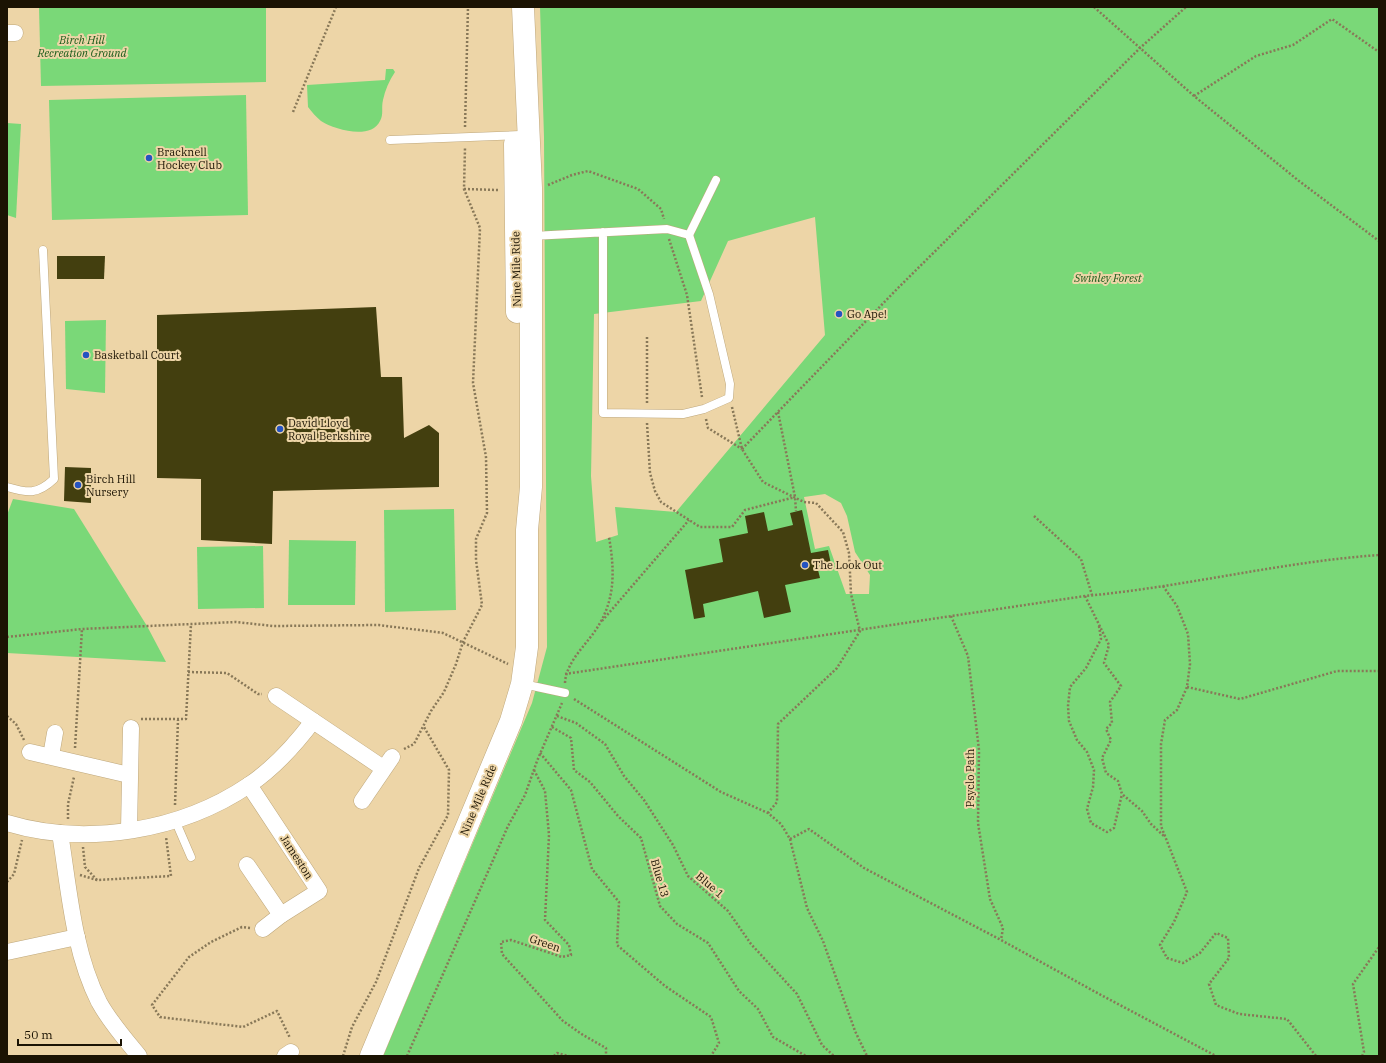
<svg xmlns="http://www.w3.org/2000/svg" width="1386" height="1063" viewBox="0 0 1386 1063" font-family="'IBM Plex Serif',serif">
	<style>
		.green { fill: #7ad878; fill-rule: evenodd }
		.building { fill: #433f0f }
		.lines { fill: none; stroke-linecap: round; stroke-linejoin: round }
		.service-casing { stroke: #bea77b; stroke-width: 9 }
		.minor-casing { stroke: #bea77b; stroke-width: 17 }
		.secondary-casing { stroke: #bea77b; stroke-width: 23 }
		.path { stroke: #887858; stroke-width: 2.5; stroke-dasharray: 2 2; stroke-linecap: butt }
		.service { stroke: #fff; stroke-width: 8 }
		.minor { stroke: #fff; stroke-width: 16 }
		.secondary { stroke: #fff; stroke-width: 22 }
		.poi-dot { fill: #2553c1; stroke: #edd5a7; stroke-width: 1.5 }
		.labels { text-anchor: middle; stroke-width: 4; stroke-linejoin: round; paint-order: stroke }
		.park-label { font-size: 11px; font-style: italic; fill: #185a1a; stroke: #edd5a7 }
		.poi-label { font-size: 11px; fill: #1b1303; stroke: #edd5a7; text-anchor: start }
		.street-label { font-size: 11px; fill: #1b1303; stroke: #edd5a7 }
	</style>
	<rect width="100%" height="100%" fill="#edd5a7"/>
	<g class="green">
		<polygon points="39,7 266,7 266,82 41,86"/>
		<path d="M540 7H1379V1056H383L532 703 547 647 544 137ZM815 217 825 335 676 512 615 507 618 535 596 542 591 476 594 314 701 301 728 241ZM825 494 841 503 847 516 855 552 870 575 869 594H846L829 546 815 549 804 497Z"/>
		<path d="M386 69H393L395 72C389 81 385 90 383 100 381 108 384 114 380 121 371 140 335 130 321 121 316 117 312 112 308 107L307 85 385 80Z"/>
		<polygon points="246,95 248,215 52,220 49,100"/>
		<polygon points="7,123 21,124 16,218 7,215"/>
		<polygon points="106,320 105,393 66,389 65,321"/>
		<polygon points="13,499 74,509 147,626 166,662 7,653 7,515"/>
		<polygon points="454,509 456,610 385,612 384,510"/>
		<polygon points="289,540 356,541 355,605 288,605"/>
		<polygon points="263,546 264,608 198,609 197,547"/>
	</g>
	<g class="building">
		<polygon points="57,256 105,256 104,279 57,279"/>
		<polygon points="376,307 381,377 402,377 404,438 429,425 439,433 439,487 273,491 272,544 201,540 201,479 157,478 157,315"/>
		<polygon points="65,467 91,468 91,503 64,501"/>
		<polygon points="802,510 811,553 828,550 831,564 817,566 820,578 785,585 791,612 764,618 758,591 703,604 705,617 694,619 685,570 723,562 719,539 748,533 745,516 764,512 768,531 793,525 790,513"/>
	</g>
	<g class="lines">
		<defs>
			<g id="service">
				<polyline points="390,140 520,135"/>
				<polyline points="689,235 716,180"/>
				<polyline points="532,236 667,229 689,235 709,294 730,384 729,398 704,409 683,414 603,413 603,232"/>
				<path d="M7 487C28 493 37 495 54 479L43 250"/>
				<polyline points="523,684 565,693"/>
				<polyline points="175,820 191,857"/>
			</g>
			<g id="minor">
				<polyline points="7,33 15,33"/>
				<polyline points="276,696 383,768"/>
				<polyline points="30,752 129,775"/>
				<polyline points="51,756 55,733"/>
				<polyline points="249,785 319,891 281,915 263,929"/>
				<polyline points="362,801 392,757"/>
				<path d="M7 823C86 847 181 831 249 785 274 768 295 745 313 721"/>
				<polyline points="129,830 131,728"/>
				<path d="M60 833C69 888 73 951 99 1002 110 1022 125 1039 139 1056"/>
				<polyline points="247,865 281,915"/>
				<polyline points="7,952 77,937"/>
				<polyline points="285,1056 291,1052"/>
			</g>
			<g id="secondary">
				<polyline points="515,144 517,312"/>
				<polyline points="371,1056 511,721 522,684 527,647 527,530 531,487 531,188 523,7"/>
			</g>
		</defs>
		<use href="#service" class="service-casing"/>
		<use href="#minor" class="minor-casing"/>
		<use href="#secondary" class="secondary-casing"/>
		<g class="path">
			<polyline points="1094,7 1194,96 1299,181 1379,241"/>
			<polyline points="1194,96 1256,56 1293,45 1332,19 1379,52"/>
			<polyline points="293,112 336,7"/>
			<polyline points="465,127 468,7"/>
			<polyline points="548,185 572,175 588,171 638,189 661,209 664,219"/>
			<polyline points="464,189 498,190"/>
			<polyline points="669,239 687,295 702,397"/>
			<polyline points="647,337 647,404"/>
			<polyline points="732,407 742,449 763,482 804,502 816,503 843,532 849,553 851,594 860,631 837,668 778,724 777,802 768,813"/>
			<polyline points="778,412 795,497 796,511"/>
			<polyline points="706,419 708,428 742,449"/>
			<polyline points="647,423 650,473 655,491 661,502 700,527 732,527 745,510 795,497"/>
			<polyline points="742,449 898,288 1140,48 1186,7"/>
			<polyline points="1034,516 1081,559 1092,595"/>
			<polyline points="1163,586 1177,606 1188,634 1190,664 1187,687 1177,710 1165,720 1161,744 1161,826 1187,892 1174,922 1160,945 1167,958 1183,963 1200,953 1216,933 1228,938 1229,958 1209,984 1216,1005 1239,1014 1287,1019 1316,1056"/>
			<polyline points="1085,596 1109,645 1104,663 1121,686 1110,702 1112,723 1106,729 1111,740 1102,758 1106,773 1118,781 1122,794 1142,811 1151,824 1165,837"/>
			<polyline points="951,616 968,656 979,750 978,823 990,899 1003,928 1001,940"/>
			<polyline points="602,621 689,520"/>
			<polyline points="1099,626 1101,639 1086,668 1070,687 1068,706 1069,721 1077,740 1087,752 1094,770 1093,787 1087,809 1091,823 1107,832 1114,828 1122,794"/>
			<polyline points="7,637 82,629 236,622 273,626 379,625 443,633 508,664"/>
			<polyline points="188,672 227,673 258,694 262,694"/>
			<path d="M565 674 1085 596C1184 587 1280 562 1379 555"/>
			<path d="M565 683C566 660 590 642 600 623 616 595 614 567 609 537"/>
			<polyline points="1187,687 1240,699 1337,671 1379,671"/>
			<polyline points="574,699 721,792 768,813 781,824 790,839 807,908 823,941 855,1031 867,1056"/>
			<polyline points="7,716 16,724 24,740"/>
			<polyline points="557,716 576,723 605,744 624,776 644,800 673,845 688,876 728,911 751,944 797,994 822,1045 834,1056"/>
			<polyline points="141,719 186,719 191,624"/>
			<polyline points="552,727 571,738 574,770 590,782 618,816 641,838 660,906 677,924 708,943 739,991 758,1009 773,1037 806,1056"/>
			<polyline points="75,748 82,629"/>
			<polyline points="404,749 414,744 431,711 444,692 456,664 463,642 482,605 476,560 476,539 487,513 486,457 473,383 480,228 464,189 465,148"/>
			<polyline points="540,753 571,790 592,869 619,902 617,945 665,986 711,1017 719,1043 711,1056"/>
			<polyline points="534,770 545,791 549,835 545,920 569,945 571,955 562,957 511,940 501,942 502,954 563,1021 583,1035 606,1048 606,1056"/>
			<polyline points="175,805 178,720"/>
			<polyline points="68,819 68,804 74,777"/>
			<polyline points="790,839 809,829 864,868 1001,940 1101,995 1216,1056"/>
			<polyline points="83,847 85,867 97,880 171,876 166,837"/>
			<polyline points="80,875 97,880"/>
			<polyline points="7,882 14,874 22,840"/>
			<polyline points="250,928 242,927 211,942 189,957 152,1005 160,1017 243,1027 277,1011 290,1038"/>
			<polyline points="343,1056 352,1027 376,982 419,868 448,815 449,770 424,727"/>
			<polyline points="407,1056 508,826 525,795 537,761 562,703"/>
			<polyline points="554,1056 557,1053 569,1056"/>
			<polyline points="1362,1056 1364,1052 1353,984 1379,947"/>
		</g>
		<use href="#service" class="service"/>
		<use href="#minor" class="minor"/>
		<use href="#secondary" class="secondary"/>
	</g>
	<g class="poi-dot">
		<circle cx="149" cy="158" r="4"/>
		<circle cx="839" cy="314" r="4"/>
		<circle cx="86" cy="355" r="4"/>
		<circle cx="280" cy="429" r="4"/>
		<circle cx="78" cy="485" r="4"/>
		<circle cx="805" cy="565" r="4"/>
	</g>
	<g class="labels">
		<g class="park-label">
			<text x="82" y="44">Birch Hill<tspan x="82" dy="13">Recreation Ground</tspan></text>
			<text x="1108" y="282">Swinley Forest</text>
		</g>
		<g class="poi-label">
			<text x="157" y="156">Bracknell<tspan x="157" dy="13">Hockey Club</tspan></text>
			<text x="847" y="318">Go Ape!</text>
			<text x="94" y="359">Basketball Court</text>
			<text x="288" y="427">David Lloyd<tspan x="288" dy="13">Royal Berkshire</tspan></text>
			<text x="86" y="483">Birch Hill<tspan x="86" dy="13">Nursery</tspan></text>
			<text x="813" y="569">The Look Out</text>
		</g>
		<g class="street-label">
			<text transform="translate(516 269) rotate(-91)" y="4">Nine Mile Ride</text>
			<text transform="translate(970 778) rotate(-90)" y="4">Psyclo Path</text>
			<text transform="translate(478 800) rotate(-67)" y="4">Nine Mile Ride</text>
			<text transform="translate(297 857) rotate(57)" y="4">Jameston</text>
			<text transform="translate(660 878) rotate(74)" y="4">Blue 13</text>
			<text transform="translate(710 885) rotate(41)" y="4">Blue 1</text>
			<text transform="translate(545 943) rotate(19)" y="4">Green</text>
		</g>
	</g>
	<rect width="1386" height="1063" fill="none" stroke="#1b1303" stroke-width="16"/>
	<path d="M18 1039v6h103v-6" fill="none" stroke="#1b1303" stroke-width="2"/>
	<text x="24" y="1039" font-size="12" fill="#1b1303" stroke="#edd5a7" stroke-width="3" paint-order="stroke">50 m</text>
</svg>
